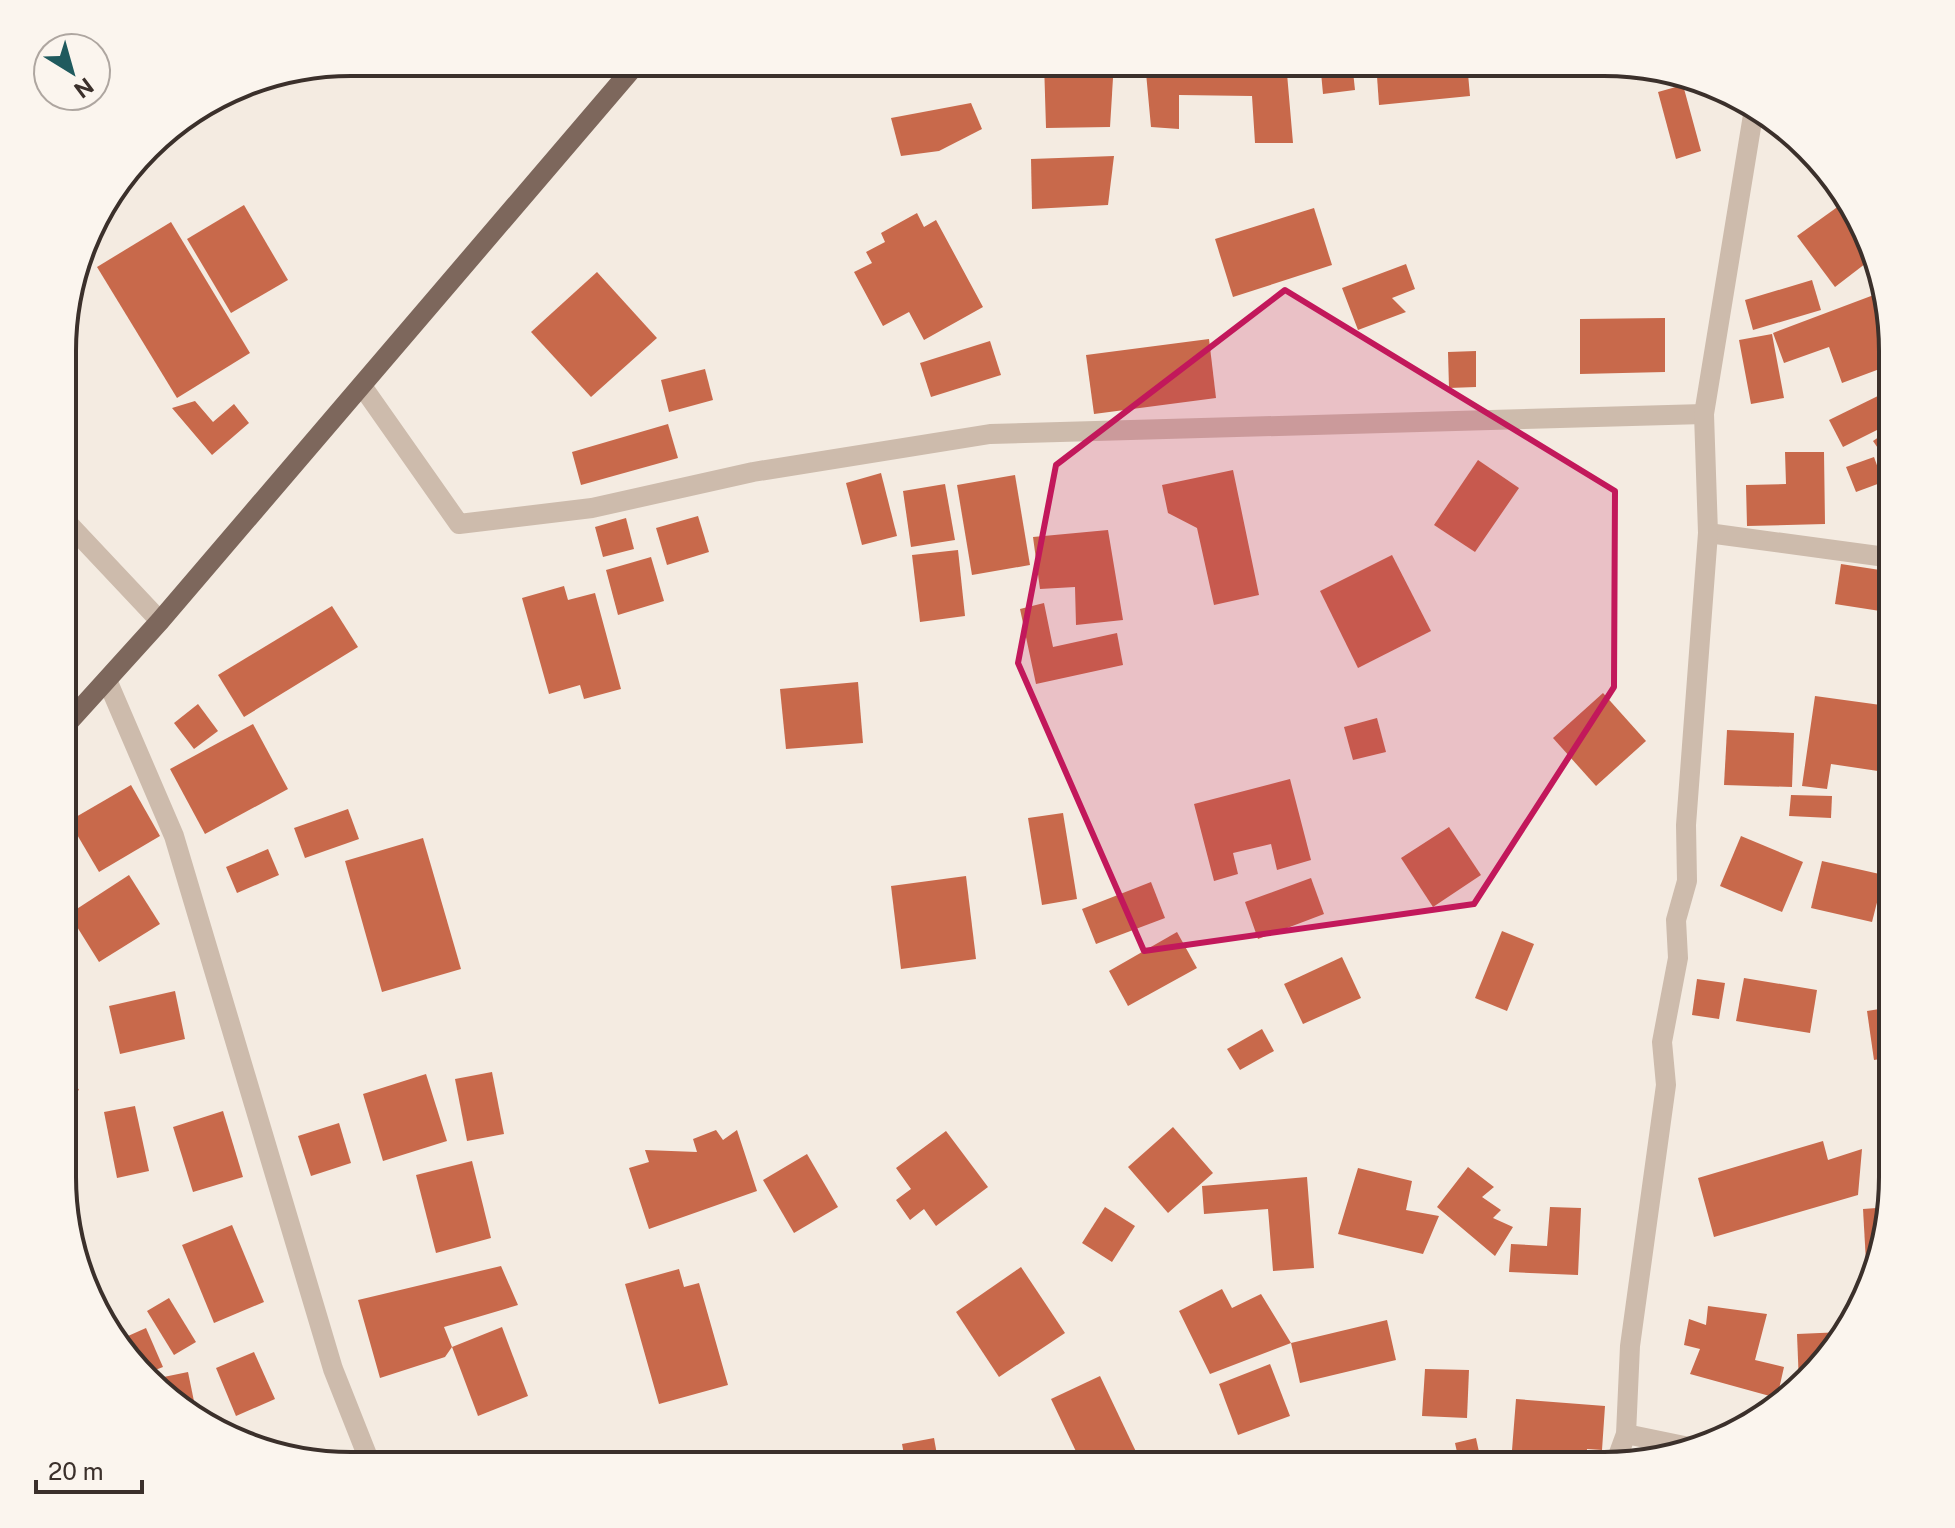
<svg xmlns="http://www.w3.org/2000/svg" width="1955" height="1528" viewBox="0 0 1955 1528" font-family="'Public Sans',sans-serif">
	<style>
		.building { fill: #c8694b }
		.lines { fill: none; stroke-linecap: round; stroke-linejoin: round }
		.minor { stroke: #cdbbac; stroke-width: 20 }
		.primary { stroke: #7d675c; stroke-width: 20 }
		.marked { fill: #c2185b; fill-opacity: 0.2; stroke: #c2185b; stroke-width: 6; stroke-linejoin: round }
		.rim { fill: none; stroke: #3b302b; stroke-width: 4 }
	</style>
	<rect width="100%" height="100%" fill="#f4ebe1"/>
	<g class="building">
		<polygon points="943,62 981,62 980,72 943,65"/>
		<polygon points="1044,62 1114,62 1110,127 1046,128"/>
		<polygon points="1145,62 1286,62 1293,143 1255,143 1252,96 1179,95 1179,129 1151,127"/>
		<polygon points="1320,62 1352,62 1355,90 1323,94"/>
		<polygon points="1376,62 1467,63 1470,96 1379,105"/>
		<polygon points="1683,85 1701,151 1676,159 1658,92"/>
		<polygon points="971,103 982,129 939,151 901,156 891,118"/>
		<polygon points="1114,156 1108,205 1032,209 1031,159"/>
		<polygon points="1843,203 1871,240 1874,257 1835,287 1797,236"/>
		<polygon points="244,205 288,280 231,313 187,239"/>
		<polygon points="1314,208 1332,265 1233,297 1215,239"/>
		<polygon points="917,213 924,227 936,220 983,307 924,340 909,312 883,326 854,272 872,263 866,252 885,242 881,233"/>
		<polygon points="171,222 250,353 177,398 97,267"/>
		<polygon points="1406,264 1415,289 1392,298 1406,312 1358,330 1342,288"/>
		<polygon points="597,272 657,338 591,397 531,332"/>
		<polygon points="1812,280 1821,310 1753,330 1745,300"/>
		<polygon points="1879,293 1893,351 1893,364 1842,383 1829,347 1784,363 1773,333"/>
		<polygon points="1665,318 1665,372 1580,374 1580,319"/>
		<polygon points="1772,334 1784,398 1751,404 1739,340"/>
		<polygon points="1209,339 1216,398 1094,414 1086,355"/>
		<polygon points="990,341 1001,375 931,397 920,363"/>
		<polygon points="1476,351 1476,387 1449,388 1448,352"/>
		<polygon points="705,369 713,400 669,412 661,380"/>
		<polygon points="1884,393 1893,411 1893,422 1843,447 1829,420"/>
		<polygon points="195,401 213,422 234,404 249,423 212,455 172,408"/>
		<polygon points="668,424 678,458 581,485 572,452"/>
		<polygon points="1893,427 1893,470 1873,441"/>
		<polygon points="1785,452 1824,452 1825,524 1747,526 1746,485 1786,484"/>
		<polygon points="1874,457 1883,482 1856,492 1846,467"/>
		<polygon points="1478,460 1519,488 1475,552 1434,525"/>
		<polygon points="1233,470 1259,595 1214,605 1197,528 1168,513 1162,485"/>
		<polygon points="881,473 897,536 862,545 846,483"/>
		<polygon points="1015,475 1030,565 972,575 957,485"/>
		<polygon points="945,484 955,540 911,547 903,491"/>
		<polygon points="698,516 709,552 667,565 656,528"/>
		<polygon points="626,518 634,549 603,557 595,527"/>
		<polygon points="1108,530 1123,620 1076,625 1075,587 1040,589 1033,537"/>
		<polygon points="958,550 965,616 920,622 912,555"/>
		<polygon points="1392,555 1431,631 1358,668 1320,591"/>
		<polygon points="651,557 664,601 618,615 606,570"/>
		<polygon points="1841,564 1893,572 1893,613 1835,604"/>
		<polygon points="564,586 568,600 595,593 621,689 584,699 580,685 549,694 522,598"/>
		<polygon points="1044,603 1053,647 1117,633 1123,665 1036,684 1020,609"/>
		<polygon points="332,606 358,647 244,717 218,675"/>
		<polygon points="858,682 863,743 786,749 780,689"/>
		<polygon points="1603,693 1646,741 1596,786 1553,738"/>
		<polygon points="1815,696 1888,706 1878,771 1831,764 1827,789 1802,786"/>
		<polygon points="198,704 218,731 194,749 174,723"/>
		<polygon points="1377,718 1386,752 1353,760 1344,727"/>
		<polygon points="253,724 288,789 205,834 170,769"/>
		<polygon points="1727,730 1794,733 1792,787 1724,785"/>
		<polygon points="1290,779 1311,860 1277,870 1271,844 1233,853 1238,874 1214,881 1194,804"/>
		<polygon points="131,785 160,836 99,872 69,821"/>
		<polygon points="1791,795 1832,796 1831,818 1789,816"/>
		<polygon points="348,809 359,839 305,858 294,828"/>
		<polygon points="1063,813 1077,899 1042,905 1028,818"/>
		<polygon points="1449,827 1481,875 1433,907 1401,858"/>
		<polygon points="1741,836 1803,862 1782,912 1720,886"/>
		<polygon points="423,838 461,969 382,992 345,861"/>
		<polygon points="268,849 279,875 237,893 226,867"/>
		<polygon points="1822,861 1884,875 1872,922 1811,908"/>
		<polygon points="63,868 77,883 63,895"/>
		<polygon points="129,875 160,924 99,962 69,914"/>
		<polygon points="966,876 976,959 901,969 891,886"/>
		<polygon points="1311,878 1324,914 1258,939 1245,902"/>
		<polygon points="1151,882 1165,918 1096,944 1082,909"/>
		<polygon points="1502,931 1534,944 1507,1011 1475,998"/>
		<polygon points="1177,932 1197,968 1128,1006 1109,971"/>
		<polygon points="1342,957 1361,998 1303,1024 1284,984"/>
		<polygon points="1744,978 1817,990 1810,1033 1736,1021"/>
		<polygon points="1697,979 1725,983 1719,1019 1692,1015"/>
		<polygon points="175,991 185,1039 120,1054 109,1006"/>
		<polygon points="1892,1007 1892,1057 1874,1060 1867,1011"/>
		<polygon points="1262,1029 1274,1051 1240,1070 1227,1049"/>
		<polygon points="63,1064 79,1090 63,1099"/>
		<polygon points="492,1072 504,1134 467,1141 455,1079"/>
		<polygon points="426,1074 447,1141 383,1161 363,1094"/>
		<polygon points="135,1106 149,1171 117,1178 104,1112"/>
		<polygon points="223,1111 243,1177 193,1192 173,1127"/>
		<polygon points="339,1123 351,1163 311,1176 298,1136"/>
		<polygon points="1173,1127 1213,1173 1168,1213 1128,1167"/>
		<polygon points="716,1130 723,1140 737,1130 757,1191 649,1229 629,1168 649,1162 645,1150 697,1152 693,1139"/>
		<polygon points="946,1131 988,1187 936,1226 924,1209 910,1220 896,1200 911,1189 896,1168"/>
		<polygon points="1823,1141 1828,1160 1862,1149 1858,1195 1714,1237 1698,1178"/>
		<polygon points="807,1154 838,1207 794,1233 763,1180"/>
		<polygon points="472,1161 491,1238 436,1253 416,1175"/>
		<polygon points="1468,1167 1494,1187 1482,1197 1501,1210 1493,1218 1513,1227 1495,1256 1437,1207"/>
		<polygon points="1358,1168 1412,1181 1406,1210 1439,1216 1423,1254 1338,1234"/>
		<polygon points="1307,1177 1314,1268 1273,1271 1268,1209 1204,1214 1202,1186"/>
		<polygon points="1105,1207 1135,1226 1112,1262 1082,1243"/>
		<polygon points="1550,1207 1581,1208 1578,1275 1509,1272 1511,1244 1547,1246"/>
		<polygon points="1890,1207 1877,1261 1866,1262 1863,1209"/>
		<polygon points="232,1225 264,1302 214,1323 182,1245"/>
		<polygon points="501,1266 518,1305 444,1327 452,1347 445,1357 380,1378 358,1300"/>
		<polygon points="1021,1267 1065,1333 999,1377 956,1312"/>
		<polygon points="679,1269 684,1287 699,1283 728,1385 659,1404 625,1284"/>
		<polygon points="1222,1289 1232,1308 1261,1294 1291,1343 1210,1374 1179,1311"/>
		<polygon points="169,1298 196,1342 174,1355 147,1311"/>
		<polygon points="1708,1306 1767,1314 1755,1360 1784,1367 1777,1398 1690,1374 1700,1349 1684,1345 1689,1319 1706,1325"/>
		<polygon points="1387,1320 1396,1360 1300,1383 1291,1343"/>
		<polygon points="502,1327 528,1396 478,1416 452,1347"/>
		<polygon points="146,1328 163,1367 145,1374 119,1340"/>
		<polygon points="1843,1332 1821,1368 1799,1384 1797,1334"/>
		<polygon points="254,1352 275,1399 236,1416 216,1368"/>
		<polygon points="1270,1364 1290,1416 1238,1435 1219,1384"/>
		<polygon points="1425,1369 1469,1370 1467,1418 1422,1416"/>
		<polygon points="188,1372 196,1411 189,1412 160,1394 149,1380"/>
		<polygon points="1100,1376 1139,1458 1122,1466 1083,1466 1051,1399"/>
		<polygon points="1516,1399 1605,1406 1602,1450 1587,1449 1586,1466 1511,1463"/>
		<polygon points="247,1430 251,1446 240,1444 227,1436"/>
		<polygon points="934,1438 939,1466 906,1466 902,1444"/>
		<polygon points="1476,1438 1482,1466 1460,1466 1455,1443"/>
		<polygon points="1391,1457 1395,1466 1372,1466"/>
	</g>
	<g class="lines">
		<g class="minor">
			<polyline points="362,386 459,524 592,508 753,472 990,434 1704,414"/>
			<polyline points="64,519 160,621"/>
			<polyline points="1708,533 1893,558"/>
			<polyline points="107,680 174,836 333,1369 371,1465"/>
			<polyline points="1626,1434 1694,1448"/>
			<polyline points="1615,1464 1626,1434 1630,1346 1666,1085 1662,1042 1678,958 1676,920 1687,881 1686,825 1708,533 1704,414 1754,109"/>
		</g>
		<polyline class="primary" points="64,727 160,621 638,62"/>
	</g>
	<path class="marked" d="M1285 290 1615 491 1614 687 1474 904 1144 951 1018 663 1056 465Z"/>
	<path d="M0 0H1955V1528H0ZM351 76H1604A275 275 0 0 1 1879 351V1177A275 275 0 0 1 1604 1452H351A275 275 0 0 1 76 1177V351A275 275 0 0 1 351 76Z" fill="#fbf5ee" fill-rule="evenodd"/>
	<path class="rim" d="M351 76H1604A275 275 0 0 1 1879 351V1177A275 275 0 0 1 1604 1452H351A275 275 0 0 1 76 1177V351A275 275 0 0 1 351 76Z"/>
	<g transform="translate(72 72) rotate(143)"><circle r="38" fill="#fbf5ee" stroke="#aea6a0" stroke-width="2"/>
	<path d="M0-6L14 30L0 20L-14 30Z" fill="#1f5a5e"/>
	<text y="-12" font-size="22" font-weight="bold" text-anchor="middle" fill="#3b302b">N</text>
	</g>
	<path d="M36 1480v12h106v-12" fill="none" stroke="#3b302b" stroke-width="4"/>
	<text x="48" y="1480" font-size="24" fill="#3b302b" stroke="#fbf5ee" stroke-width="6" paint-order="stroke">20 m</text>
</svg>
